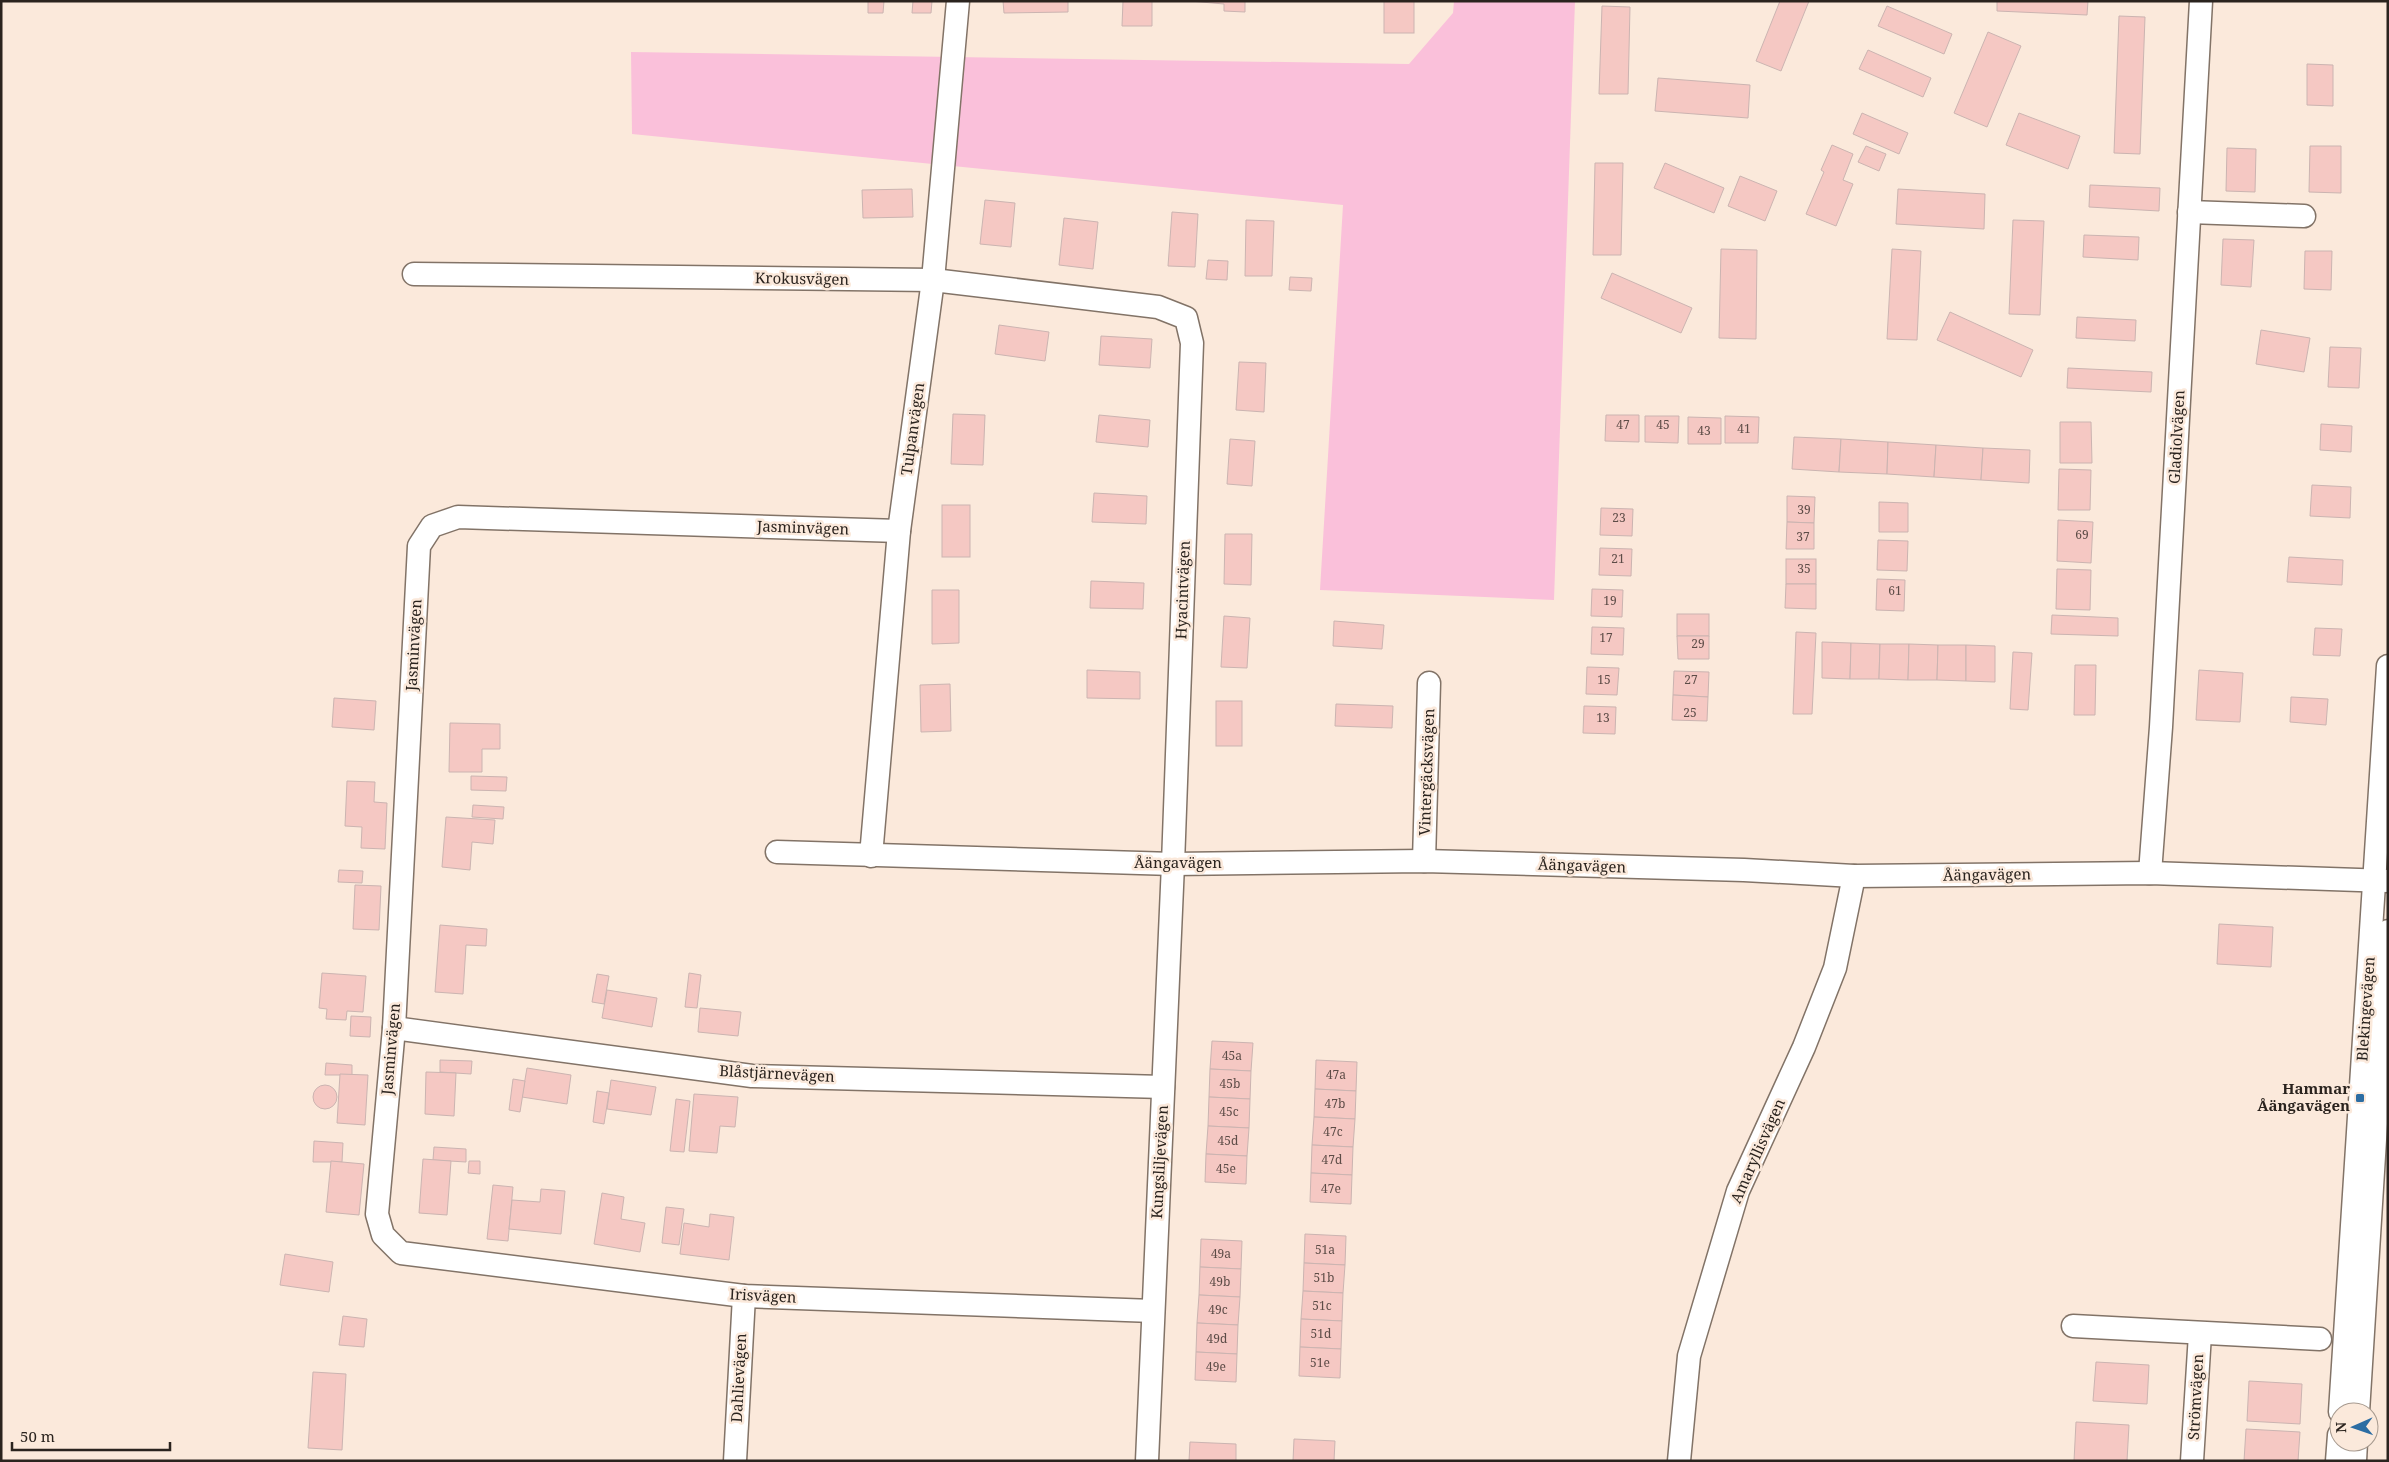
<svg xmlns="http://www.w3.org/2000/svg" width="2389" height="1462" viewBox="0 0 2389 1462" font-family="'Noto Serif',serif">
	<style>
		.green { fill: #fac0da }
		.building { fill: #f5c8c3; stroke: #cbb4b1 }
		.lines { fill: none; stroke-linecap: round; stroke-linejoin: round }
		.minor-casing { stroke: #827367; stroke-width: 25 }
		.minor { stroke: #fff; stroke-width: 22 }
		.poi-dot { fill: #2c6da3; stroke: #fbe9db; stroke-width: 2 }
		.labels { text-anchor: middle; stroke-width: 5; stroke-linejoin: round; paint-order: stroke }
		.number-label { font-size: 12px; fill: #5d4c47 }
		.street-label { font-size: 15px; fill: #2a231e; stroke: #fbe9db }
		.poi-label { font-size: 15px; font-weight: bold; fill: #2a231e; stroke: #fbe9db; text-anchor: end }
	</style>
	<rect width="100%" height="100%" fill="#fbe9db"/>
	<polygon class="green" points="1454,1 1575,1 1554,600 1320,590 1343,205 632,134 631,52 1409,64 1453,13"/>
	<g class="building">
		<polygon points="868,1 884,1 883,13 868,13"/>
		<polygon points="913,1 932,1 931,13 912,13"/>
		<polygon points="1003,1 1068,1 1068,12 1004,13"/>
		<polygon points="1123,1 1152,1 1152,26 1122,26"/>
		<polygon points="1190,1 1245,1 1245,12 1224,11 1224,4"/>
		<rect x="1384" y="1" width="30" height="32"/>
		<polygon points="1780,1 1809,1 1781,71 1756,61"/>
		<polygon points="1997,1 2088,1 2087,15 1997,11"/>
		<polygon points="1602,6 1630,7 1628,94 1599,94"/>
		<polygon points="1887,6 1952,34 1944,54 1878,26"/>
		<polygon points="2119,16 2145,17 2140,154 2114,153"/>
		<polygon points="1988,32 2021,46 1987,127 1954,113"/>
		<polygon points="1868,50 1931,78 1923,97 1859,69"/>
		<polygon points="2307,64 2333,65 2333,106 2307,105"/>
		<polygon points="1658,78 1750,85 1748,118 1655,111"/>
		<polygon points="1862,113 1908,133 1899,154 1853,134"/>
		<polygon points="2019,113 2080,136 2068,169 2006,145"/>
		<polygon points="1832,145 1853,154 1843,180 1853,184 1836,226 1806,214 1824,172 1821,170"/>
		<polygon points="1866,146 1886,154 1879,171 1858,162"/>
		<polygon points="2310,146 2341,146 2341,193 2309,192"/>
		<polygon points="2227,148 2256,149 2255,192 2226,191"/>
		<polygon points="1595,163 1623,163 1621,255 1593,255"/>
		<polygon points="1665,163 1724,188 1714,213 1654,188"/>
		<polygon points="1740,176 1777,191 1765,221 1728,206"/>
		<polygon points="2090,185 2160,188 2159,211 2089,207"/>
		<polygon points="912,189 913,217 863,218 862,190"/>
		<polygon points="1898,189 1985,194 1984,229 1896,224"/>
		<polygon points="985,200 1015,203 1011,247 980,244"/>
		<polygon points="1172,212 1198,214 1195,267 1168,266"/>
		<polygon points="1064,218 1098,222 1093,269 1059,265"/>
		<polygon points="1246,220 1274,221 1272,276 1245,276"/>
		<polygon points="2013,220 2044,221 2040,315 2009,314"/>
		<polygon points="2084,235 2139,237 2138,260 2083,257"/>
		<polygon points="2223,239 2254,240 2251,287 2221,285"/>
		<polygon points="1721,249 1757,250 1756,339 1719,338"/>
		<polygon points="1892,249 1921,251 1917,340 1887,339"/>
		<polygon points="2305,251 2332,251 2331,290 2304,289"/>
		<polygon points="1208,260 1228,261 1227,280 1206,279"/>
		<polygon points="1612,273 1692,308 1681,333 1601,298"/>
		<polygon points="1290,277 1312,278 1311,291 1289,290"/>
		<polygon points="1950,312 2033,350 2021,377 1937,340"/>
		<polygon points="2077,317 2136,320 2135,341 2076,338"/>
		<polygon points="999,325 1049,332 1045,361 995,354"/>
		<polygon points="2261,330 2310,338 2304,372 2256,364"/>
		<polygon points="1101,336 1152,339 1150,368 1099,365"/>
		<polygon points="2330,347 2361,348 2359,388 2328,387"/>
		<polygon points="1239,362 1266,363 1264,412 1236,410"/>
		<polygon points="2068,368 2152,372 2151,392 2067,388"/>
		<polygon points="953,414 985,415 983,465 951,464"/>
		<polygon points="1099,415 1150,420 1148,447 1096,442"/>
		<polygon points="1606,415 1639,415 1639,442 1605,441"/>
		<polygon points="1645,416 1679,416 1678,443 1645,442"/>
		<polygon points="1725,416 1759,417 1758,443 1725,443"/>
		<polygon points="1688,417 1721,418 1721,444 1688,444"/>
		<polygon points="2060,422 2091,422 2092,463 2060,463"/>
		<polygon points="2321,424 2352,426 2351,452 2320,450"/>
		<polygon points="1794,437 1841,439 1839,472 1792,469"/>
		<polygon points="1230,439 1255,441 1252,486 1227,484"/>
		<polygon points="1841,439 1888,442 1887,474 1839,472"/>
		<polygon points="1888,442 1936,445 1934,477 1887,474"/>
		<polygon points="1936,445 1983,448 1981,480 1934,477"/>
		<polygon points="1983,448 2030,450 2029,483 1981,480"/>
		<polygon points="2059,469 2091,470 2090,510 2058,510"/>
		<polygon points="2312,485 2351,487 2350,518 2310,516"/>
		<polygon points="1094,493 1147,496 1146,524 1092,522"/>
		<polygon points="1787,496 1815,497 1814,523 1787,522"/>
		<polygon points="1879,502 1908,503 1908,532 1879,532"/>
		<rect x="942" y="505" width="28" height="52"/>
		<polygon points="1601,508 1633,509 1632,536 1600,535"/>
		<polygon points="2058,520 2093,522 2091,563 2057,561"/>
		<polygon points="1787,522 1814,523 1814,549 1786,549"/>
		<polygon points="1225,534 1252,534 1251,585 1224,584"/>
		<polygon points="1878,540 1908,541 1907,571 1877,570"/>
		<polygon points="1600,548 1632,549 1631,576 1599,575"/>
		<polygon points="2289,557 2343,560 2342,585 2287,582"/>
		<rect x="1786" y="559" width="30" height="25"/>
		<polygon points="2057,569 2091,570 2090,610 2056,609"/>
		<polygon points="1877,579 1905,580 1904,611 1876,610"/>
		<polygon points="1091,581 1144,583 1143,609 1090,608"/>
		<polygon points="1786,584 1816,584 1816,609 1785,608"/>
		<polygon points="1592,589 1623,590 1622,617 1591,616"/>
		<polygon points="932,590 959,590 959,643 932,644"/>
		<rect x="1677" y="614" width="32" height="22"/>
		<polygon points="2052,615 2118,618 2118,636 2051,634"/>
		<polygon points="1224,616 1250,618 1247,668 1221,667"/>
		<polygon points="1334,621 1384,625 1382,649 1333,646"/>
		<polygon points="1592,627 1624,628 1623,655 1591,654"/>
		<polygon points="2315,628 2342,629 2340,656 2313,655"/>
		<polygon points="1796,632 1816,633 1812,714 1793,714"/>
		<polygon points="1677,636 1709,636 1709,659 1678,659"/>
		<polygon points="1822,642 1851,643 1850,679 1822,678"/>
		<polygon points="1851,643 1880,644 1879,679 1850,679"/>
		<polygon points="1880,644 1909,644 1908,680 1879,679"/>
		<polygon points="1909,644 1938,645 1937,680 1908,680"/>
		<polygon points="1938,645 1966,645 1966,681 1937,680"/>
		<polygon points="1966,645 1995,646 1995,682 1966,681"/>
		<polygon points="2013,652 2032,653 2028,710 2010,709"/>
		<polygon points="2075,665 2096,665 2095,715 2074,715"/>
		<polygon points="1587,667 1619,668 1617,695 1586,694"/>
		<polygon points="1087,670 1140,672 1140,699 1087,698"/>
		<polygon points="2199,670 2243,673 2240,722 2196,720"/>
		<polygon points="1674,671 1709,672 1708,697 1673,695"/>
		<polygon points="950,684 951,731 921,732 920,685"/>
		<polygon points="1673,695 1708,697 1707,721 1672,720"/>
		<polygon points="2291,697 2328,699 2326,725 2290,722"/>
		<polygon points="334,698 376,701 374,730 332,727"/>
		<rect x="1216" y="701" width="26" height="45"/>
		<polygon points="1336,704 1393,706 1392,728 1335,726"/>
		<polygon points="1584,706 1616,707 1615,734 1583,733"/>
		<polygon points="450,723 500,724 500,749 482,749 482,772 449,772"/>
		<polygon points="471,776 507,777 506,791 471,790"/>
		<polygon points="347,781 375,782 374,802 387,803 385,849 361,848 362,827 345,826"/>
		<polygon points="473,805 504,807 503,819 472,817"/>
		<polygon points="446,817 495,820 493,844 472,842 470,870 442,867"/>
		<polygon points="339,870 363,871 362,883 338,882"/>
		<polygon points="355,885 381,886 379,930 353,929"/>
		<polygon points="2219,924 2273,927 2271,967 2217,964"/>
		<polygon points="440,925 487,929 486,946 466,945 463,994 435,992"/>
		<polygon points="322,973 366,976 363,1012 347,1011 346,1020 326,1019 327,1009 319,1008"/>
		<polygon points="689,973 701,975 697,1008 685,1007"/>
		<polygon points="597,974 609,976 604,1004 592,1002"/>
		<polygon points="607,990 657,998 652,1027 602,1018"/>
		<polygon points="700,1008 741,1012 738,1036 698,1032"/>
		<polygon points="351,1016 371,1017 370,1037 350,1036"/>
		<polygon points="1212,1041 1253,1043 1251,1071 1210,1069"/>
		<polygon points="440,1060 472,1061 471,1074 440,1072"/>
		<polygon points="1316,1060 1357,1062 1356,1091 1315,1089"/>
		<polygon points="326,1063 352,1065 352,1075 325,1075"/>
		<polygon points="527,1068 571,1075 567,1104 522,1097"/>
		<polygon points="1210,1069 1251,1071 1250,1099 1209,1097"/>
		<polygon points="426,1072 456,1073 454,1116 425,1114"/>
		<polygon points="340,1074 368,1075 365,1125 337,1123"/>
		<polygon points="513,1079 525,1081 520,1112 509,1110"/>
		<polygon points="611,1080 656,1087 651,1115 607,1109"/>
		<circle cx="325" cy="1097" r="12"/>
		<polygon points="1315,1089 1356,1091 1355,1119 1314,1117"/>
		<polygon points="597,1091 609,1093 604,1124 593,1122"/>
		<polygon points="694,1094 738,1097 735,1127 720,1126 717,1153 689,1151"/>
		<polygon points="1209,1097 1250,1099 1249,1128 1208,1126"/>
		<polygon points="676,1099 690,1101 684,1152 670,1151"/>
		<polygon points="1314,1117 1355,1119 1353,1147 1312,1145"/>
		<polygon points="1208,1126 1249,1128 1247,1156 1206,1154"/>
		<polygon points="314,1141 343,1143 342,1162 313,1162"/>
		<polygon points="1312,1145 1353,1147 1352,1175 1311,1173"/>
		<polygon points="434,1147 466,1149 466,1162 433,1160"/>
		<polygon points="1206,1154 1247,1156 1246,1184 1205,1182"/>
		<polygon points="423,1159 451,1161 447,1215 419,1213"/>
		<polygon points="331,1161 364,1164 359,1215 326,1212"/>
		<polygon points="469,1161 480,1161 480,1174 468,1173"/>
		<polygon points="1311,1173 1352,1175 1351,1204 1310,1202"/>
		<polygon points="493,1185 513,1187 508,1241 487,1239"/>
		<polygon points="541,1189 565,1191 561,1234 509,1229 512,1200 540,1202"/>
		<polygon points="602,1193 624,1197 621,1219 645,1223 640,1252 594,1244"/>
		<polygon points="666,1207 684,1209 679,1245 662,1243"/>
		<polygon points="710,1214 734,1217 729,1260 680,1254 684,1223 709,1227"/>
		<polygon points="1305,1234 1346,1236 1345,1265 1304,1263"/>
		<polygon points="1201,1239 1242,1241 1241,1269 1200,1267"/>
		<polygon points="285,1254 333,1262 329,1292 280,1285"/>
		<polygon points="1304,1263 1345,1265 1343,1293 1303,1291"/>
		<polygon points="1200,1267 1241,1269 1240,1297 1199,1295"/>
		<polygon points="1303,1291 1343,1293 1342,1321 1301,1319"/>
		<polygon points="1199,1295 1240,1297 1238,1325 1197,1323"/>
		<polygon points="343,1316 367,1319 364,1347 339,1345"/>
		<polygon points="1301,1319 1342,1321 1341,1349 1300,1347"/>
		<polygon points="1197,1323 1238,1325 1237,1354 1196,1352"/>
		<polygon points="1300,1347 1341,1349 1340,1378 1299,1376"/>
		<polygon points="1196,1352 1237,1354 1236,1382 1195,1380"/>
		<polygon points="2096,1362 2149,1365 2147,1404 2093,1401"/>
		<polygon points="313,1372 346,1374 342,1450 308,1448"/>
		<polygon points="2249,1381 2302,1384 2300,1424 2247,1421"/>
		<polygon points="2076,1422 2129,1425 2127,1461 2074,1461"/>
		<polygon points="2246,1429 2300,1432 2298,1461 2244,1461"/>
		<polygon points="1294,1439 1335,1441 1334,1461 1293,1461"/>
		<polygon points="1190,1442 1236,1444 1236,1461 1189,1461"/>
	</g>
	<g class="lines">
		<defs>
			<g id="minor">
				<polyline points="2189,212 2304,216"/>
				<polyline points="414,274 933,280 1158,307 1186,318 1192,343 1173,864 1147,1461"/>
				<polyline points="899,531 458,517 432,526 419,546 394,1028 377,1214 383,1235 401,1253 744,1296 1153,1311"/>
				<polyline points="777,852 1173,864 1424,861 1744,870 1854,876 2150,873 2388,881"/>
				<polyline points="871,856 899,531 933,280 958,1"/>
				<polyline points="1424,861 1429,683"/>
				<polyline points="2150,873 2161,727 2201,1"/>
				<polyline points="394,1028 752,1076 1163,1087"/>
				<polyline points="2073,1326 2320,1339"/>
				<polyline points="2340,1412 2388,666"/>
				<polyline points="2358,1412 2388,931"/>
				<polyline points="735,1461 744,1296"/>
				<polyline points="1679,1461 1689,1356 1738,1191 1804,1047 1835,968 1854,876"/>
				<polyline points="2192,1461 2200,1334"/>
				<polyline points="2337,1461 2339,1435"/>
				<polyline points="2355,1461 2356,1442"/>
			</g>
		</defs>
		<use href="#minor" class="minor-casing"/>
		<use href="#minor" class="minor"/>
	</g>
	<rect class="poi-dot" x="2355" y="1093" width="10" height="10" rx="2.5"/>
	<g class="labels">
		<g class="number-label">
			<text x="1623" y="429">47</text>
			<text x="1663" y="429">45</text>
			<text x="1744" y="433">41</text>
			<text x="1704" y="435">43</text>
			<text x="1804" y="514">39</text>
			<text x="1619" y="522">23</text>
			<text x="2082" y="539">69</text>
			<text x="1803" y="541">37</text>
			<text x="1618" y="563">21</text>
			<text x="1804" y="573">35</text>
			<text x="1895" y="595">61</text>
			<text x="1610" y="605">19</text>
			<text x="1606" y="642">17</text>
			<text x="1698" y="648">29</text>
			<text x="1604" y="684">15</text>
			<text x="1691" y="684">27</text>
			<text x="1690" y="717">25</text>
			<text x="1603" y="722">13</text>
			<text x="1232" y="1060">45a</text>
			<text x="1336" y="1079">47a</text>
			<text x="1230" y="1088">45b</text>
			<text x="1335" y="1108">47b</text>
			<text x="1229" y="1116">45c</text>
			<text x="1333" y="1136">47c</text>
			<text x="1228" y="1145">45d</text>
			<text x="1332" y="1164">47d</text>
			<text x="1226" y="1173">45e</text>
			<text x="1331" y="1193">47e</text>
			<text x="1325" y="1254">51a</text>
			<text x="1221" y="1258">49a</text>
			<text x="1324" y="1282">51b</text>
			<text x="1220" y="1286">49b</text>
			<text x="1322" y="1310">51c</text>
			<text x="1218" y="1314">49c</text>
			<text x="1321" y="1338">51d</text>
			<text x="1217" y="1343">49d</text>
			<text x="1320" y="1367">51e</text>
			<text x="1216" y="1371">49e</text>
		</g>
		<g class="street-label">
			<text transform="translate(802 279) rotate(1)" y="5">Krokusvägen</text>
			<text transform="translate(913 429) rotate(-82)" y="5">Tulpanvägen</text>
			<text transform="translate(2177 437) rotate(-87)" y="5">Gladiolvägen</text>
			<text transform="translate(803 528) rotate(2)" y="5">Jasminvägen</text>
			<text transform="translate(1183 590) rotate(-88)" y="5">Hyacintvägen</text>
			<text transform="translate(414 645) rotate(-87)" y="5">Jasminvägen</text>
			<text transform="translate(1427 772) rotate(-88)" y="5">Vintergäcksvägen</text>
			<text x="1178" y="868">Åängavägen</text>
			<text transform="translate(1582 866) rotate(2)" y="5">Åängavägen</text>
			<text transform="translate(1987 875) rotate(-1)" y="5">Åängavägen</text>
			<text transform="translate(2366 1009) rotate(-86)" y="5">Blekingevägen</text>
			<text transform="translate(391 1049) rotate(-85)" y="5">Jasminvägen</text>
			<text transform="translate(777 1074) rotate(3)" y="5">Blåstjärnevägen</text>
			<text transform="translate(1758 1151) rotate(-66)" y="5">Amaryllisvägen</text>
			<text transform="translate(1160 1162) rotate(-87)" y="5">Kungsliljevägen</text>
			<text transform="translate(763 1296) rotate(3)" y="5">Irisvägen</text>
			<text transform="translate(739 1378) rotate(-87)" y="5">Dahlievägen</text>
			<text transform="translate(2196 1397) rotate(-87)" y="5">Strömvägen</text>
		</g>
		<g class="poi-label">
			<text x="2350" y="1094">Hammar<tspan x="2350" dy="17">Åängavägen</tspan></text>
		</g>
	</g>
	<rect width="2389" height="1462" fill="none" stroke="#2a231e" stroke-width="5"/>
	<g transform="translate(2354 1427) rotate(268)"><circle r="24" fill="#fbe9db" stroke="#a79a8f"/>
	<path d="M0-4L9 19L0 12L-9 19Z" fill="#2c6da3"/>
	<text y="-8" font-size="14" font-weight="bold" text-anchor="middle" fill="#2a231e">N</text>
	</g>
	<path d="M12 1442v8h158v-8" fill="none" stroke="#2a231e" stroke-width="2.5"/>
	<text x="20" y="1442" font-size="15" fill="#2a231e" stroke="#fbe9db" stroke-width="4" paint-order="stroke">50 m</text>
</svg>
